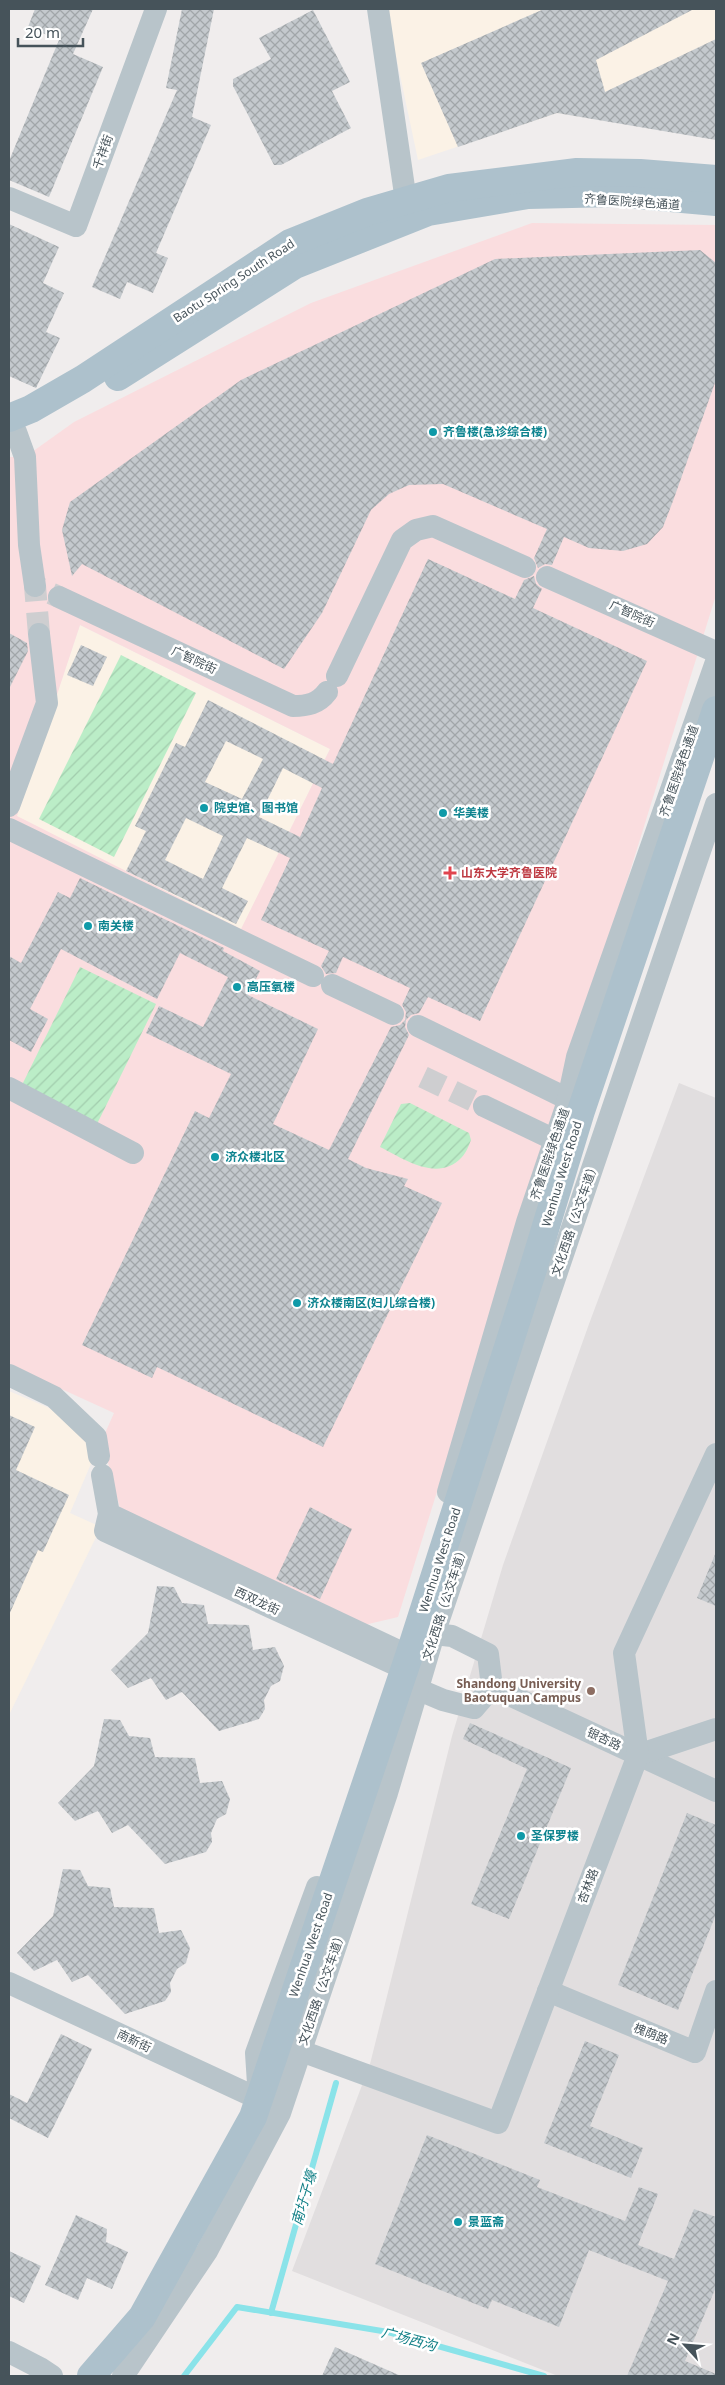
<svg xmlns="http://www.w3.org/2000/svg" width="725" height="2385" viewBox="0 0 725 2385" font-family="'Noto Sans','Noto Sans SC',sans-serif">
	<style>
		.commercial { fill: #fbf2e6 }
		.education { fill: #e1dedf }
		.medical { fill: #fadddf; fill-rule: evenodd }
		.garden { fill: url(#garden-furrows) }
		.lines { fill: none; stroke-linecap: round; stroke-linejoin: round }
		.stream { stroke: #8ae3e9; stroke-width: 6 }
		.building { fill: url(#building-cross-hatch); fill-rule: evenodd }
		.minor-tunnel { stroke: #ceced0; stroke-width: 22; stroke-dasharray: 22 11; stroke-linecap: butt }
		.minor { stroke: #b8c4ca; stroke-width: 22 }
		.major { stroke: #adc1cc; stroke-width: 28 }
		.culture-dot { fill: #0f9aa8; stroke: #fff; stroke-width: 2 }
		.health-dot { fill: #e0444e; stroke: #fff; stroke-width: 2 }
		.education-dot { fill: #8d6e63; stroke: #fff; stroke-width: 2 }
		.labels { text-anchor: middle; stroke-width: 5; stroke-linejoin: round; paint-order: stroke }
		.street-label { font-size: 12px; fill: #46535a; stroke: #fff }
		.culture-label { font-size: 12px; font-weight: bold; fill: #0d838f; stroke: #fff; text-anchor: start }
		.health-label { font-size: 12px; font-weight: bold; fill: #be3a42; stroke: #fff; text-anchor: start }
		.education-label { font-size: 12px; font-weight: bold; fill: #785e54; stroke: #fff; text-anchor: end }
		.water-label { font-size: 14px; font-style: italic; fill: #107f86; stroke: #fff }
	</style>
	<defs>
		<pattern id="garden-furrows" width="10" height="10" patternUnits="userSpaceOnUse" patternTransform="scale(1.25)"><rect width="10" height="10" fill="#bbedc7"/><path d="M-1 1l2-2M0 10L10 0M9 11l2-2" fill="none" stroke="#a2cdad"/></pattern>
		<pattern id="building-cross-hatch" width="8" height="8" patternUnits="userSpaceOnUse" patternTransform="scale(1.25)"><rect width="8" height="8" fill="#c4c9cd"/><path d="M0 0l8 8M0 8l8-8" fill="none" stroke="#a1a6a9"/></pattern>
	</defs>
	<rect width="100%" height="100%" fill="#f0eded"/>
	<g class="commercial">
		<polygon points="386,9 716,9 716,138 557,113 418,160"/>
		<polygon points="80,625 330,749 241,930 16,816"/>
		<polygon points="9,1391 61,1413 96,1452 70,1513 101,1527 9,1715"/>
	</g>
	<polygon class="education" points="679,1083 716,1098 716,2376 558,2376 292,2271 370,2064 452,1736 503,1565 589,1324"/>
	<path class="medical" d="M532 223 716 225V595L398 1617 360 1626 121 1512 102 1440 114 1413 9 1365V457H25L74 422 311 303ZM80 625 330 749 241 929 17 816Z"/>
	<g class="garden">
		<polygon points="121,655 196,693 114,857 39,819"/>
		<polygon points="80,967 156,1004 97,1124 21,1087"/>
		<path d="M410 1103 469 1133 471 1140C469 1145 466 1153 462 1157 438 1183 404 1159 380 1147L401 1104Z"/>
	</g>
	<g class="lines">
		<g class="stream">
			<polyline points="271,2313 336,2083"/>
			<polyline points="184,2376 237,2307 388,2332 544,2376"/>
		</g>
	</g>
	<g class="building">
		<polygon points="35,9 93,9 73,54 103,67 49,197 9,180 9,161 59,40 28,27"/>
		<polygon points="182,9 214,9 192,117 211,125 156,253 168,258 153,293 127,282 120,299 92,287 177,90 166,88"/>
		<polygon points="544,9 694,9 596,60 605,92 716,39 716,140 557,113 458,147 421,63"/>
		<polygon points="313,10 350,82 332,91 351,128 281,165 274,165 233,86 233,79 271,59 259,38"/>
		<polygon points="9,224 59,247 43,283 64,293 46,332 60,338 36,388 9,376"/>
		<polygon points="700,250 716,263 716,380 673,501 663,527 647,544 623,551 589,548 564,537 552,565 545,564 538,568 534,558 547,529 443,484 409,485 389,494 371,510 322,613 284,669 82,564 72,576 62,530 70,502 241,380 495,259"/>
		<path d="M428 559 515 599 524 580 534 576 536 584 542 589 533 608 647 661 480 1021 428 997 419 1013 411 1015 406 1020 405 1027 409 1035 348 1159 366 1168 408 1179 404 1186 442 1203 323 1447 157 1367 152 1378 82 1345 195 1111 209 1118 231 1074 146 1033 159 1006 203 1027 228 977 180 953 157 999 61 949 30 1009 48 1019 31 1052 9 1040V956L21 963 58 892 70 898 80 878 224 948 223 951 260 971 248 995 318 1029 273 1124 329 1150 391 1027 400 1025 405 1020 406 1012 402 1005 410 988 343 957 336 973 326 974 321 966 329 951 261 920 290 858 247 838 222 888 248 901 236 924 126 871 146 831 135 826 176 743 185 747 208 700 333 764ZM226 741 263 759 242 799 205 782ZM283 768 322 788 300 837 259 817ZM186 818 223 836 203 879 165 860Z"/>
		<polygon points="9,633 27,643 28,651 9,689"/>
		<polygon points="81,645 107,657 93,686 67,675"/>
		<polygon points="9,1415 35,1427 16,1470 69,1495 43,1552 38,1550 9,1615"/>
		<polygon points="310,1507 352,1529 320,1599 276,1579"/>
		<polygon points="716,1552 716,1606 697,1598"/>
		<polygon points="157,1586 174,1587 182,1603 204,1605 208,1624 249,1625 253,1650 275,1647 284,1666 280,1681 271,1686 264,1700 265,1709 259,1719 219,1731 182,1692 166,1700 151,1678 128,1688 111,1670 148,1633"/>
		<polygon points="104,1719 120,1720 129,1736 150,1738 155,1757 195,1758 200,1783 222,1781 230,1799 226,1814 217,1819 211,1833 212,1842 206,1852 165,1864 128,1825 112,1833 98,1811 75,1821 58,1803 94,1766"/>
		<polygon points="470,1723 571,1768 509,1919 471,1904 527,1769 463,1739"/>
		<polygon points="687,1813 716,1825 716,1914 678,2010 618,1985"/>
		<polygon points="63,1869 80,1870 88,1886 110,1888 114,1907 154,1908 159,1933 181,1930 190,1948 186,1963 177,1969 170,1983 171,1992 165,2001 125,2014 88,1975 72,1982 57,1960 34,1971 17,1953 53,1916"/>
		<polygon points="61,2034 92,2049 48,2138 9,2118 9,2094 27,2103"/>
		<polygon points="585,2041 619,2055 590,2126 643,2148 631,2178 544,2143"/>
		<polygon points="427,2135 540,2180 537,2187 625,2221 639,2187 658,2194 638,2245 674,2259 694,2209 716,2217 716,2287 685,2361 716,2374 716,2376 627,2376 668,2281 589,2250 559,2327 492,2300 488,2309 375,2264"/>
		<polygon points="76,2215 107,2229 106,2242 128,2252 112,2289 87,2278 78,2300 45,2285"/>
		<polygon points="9,2251 41,2266 24,2303 9,2296"/>
		<polygon points="335,2347 401,2376 322,2376"/>
	</g>
	<g class="lines">
		<g class="minor-tunnel">
			<polyline points="39,634 35,586 59,597"/>
			<polyline points="423,1077 484,1106"/>
		</g>
		<g class="minor">
			<polyline points="378,9 406,201"/>
			<polyline points="9,198 76,226 156,9"/>
			<polyline points="16,432 25,457 29,545 35,586"/>
			<polyline points="547,577 716,652"/>
			<path d="M59 597 293 706C307 706 318 704 327 692"/>
			<polyline points="337,676 402,540 416,530 433,526 525,567"/>
			<polyline points="9,806 47,703 39,634"/>
			<polyline points="9,829 313,976"/>
			<polyline points="332,985 393,1014"/>
			<polyline points="418,1026 568,1099"/>
			<polyline points="9,1088 133,1153"/>
			<polyline points="484,1106 555,1140"/>
			<polyline points="9,1375 54,1397 96,1437 99,1456"/>
			<polyline points="102,1475 109,1514 105,1531 405,1669 417,1689 443,1700 474,1708 492,1687 488,1654 452,1636 434,1634 409,1656 109,1514"/>
			<polyline points="448,1492 527,1222 567,1104 577,1057 716,662"/>
			<polyline points="492,1687 716,1791"/>
			<polyline points="638,1755 716,1729"/>
			<polyline points="9,1983 259,2099 256,2053 317,1887"/>
			<polyline points="548,1991 695,2052 716,1991"/>
			<polyline points="301,2051 498,2123 638,1755 624,1653 716,1454"/>
			<polyline points="9,2352 40,2368 52,2376"/>
			<polyline points="123,2376 207,2251 280,2113 387,1793 434,1634 716,804"/>
		</g>
		<g class="major">
			<polyline points="118,377 295,265 428,212 528,195 615,193 716,202"/>
			<polyline points="9,418 31,409 83,379 290,243 367,212 449,188 577,172 640,173 716,179"/>
			<polyline points="91,2376 142,2317 253,2117 409,1656 533,1269 581,1111 716,710"/>
		</g>
	</g>
	<g class="culture-dot">
		<circle cx="433" cy="432" r="5"/>
		<circle cx="204" cy="808" r="5"/>
		<circle cx="443" cy="813" r="5"/>
		<circle cx="88" cy="926" r="5"/>
		<circle cx="237" cy="987" r="5"/>
		<circle cx="215" cy="1157" r="5"/>
		<circle cx="297" cy="1303" r="5"/>
		<circle cx="521" cy="1836" r="5"/>
		<circle cx="458" cy="2222" r="5"/>
	</g>
	<path class="health-dot" d="M447.5 865.5h5v5h5v5h-5v5h-5v-5h-5v-5h5z"/>
	<circle class="education-dot" cx="591" cy="1691" r="5"/>
	<g class="labels">
		<g class="street-label">
			<text transform="translate(103 152) rotate(-70)" y="4">千祥街</text>
			<text transform="translate(632 202) rotate(4)" y="4">齐鲁医院绿色通道</text>
			<text transform="translate(234 281) rotate(-33)" y="4">Baotu Spring South Road</text>
			<text transform="translate(632 614) rotate(24)" y="4">广智院街</text>
			<text transform="translate(194 660) rotate(25)" y="4">广智院街</text>
			<text transform="translate(679 771) rotate(-71)" y="4">齐鲁医院绿色通道</text>
			<text transform="translate(550 1154) rotate(-71)" y="4">齐鲁医院绿色通道</text>
			<text transform="translate(562 1174) rotate(-73)" y="4">Wenhua West Road</text>
			<text transform="translate(575 1219) rotate(-71)" y="4">文化西路（公交车道）</text>
			<text transform="translate(440 1560) rotate(-72)" y="4">Wenhua West Road</text>
			<text transform="translate(257 1601) rotate(25)" y="4">西双龙街</text>
			<text transform="translate(445 1603) rotate(-72)" y="4">文化西路（公交车道）</text>
			<text transform="translate(604 1739) rotate(25)" y="4">银杏路</text>
			<text transform="translate(588 1886) rotate(-69)" y="4">杏林路</text>
			<text transform="translate(311 1945) rotate(-71)" y="4">Wenhua West Road</text>
			<text transform="translate(322 1988) rotate(-71)" y="4">文化西路（公交车道）</text>
			<text transform="translate(651 2034) rotate(22)" y="4">槐荫路</text>
			<text transform="translate(134 2041) rotate(25)" y="4">南新街</text>
		</g>
		<g class="culture-label">
			<text x="443" y="436">齐鲁楼(急诊综合楼)</text>
			<text x="214" y="812">院史馆、图书馆</text>
			<text x="453" y="817">华美楼</text>
			<text x="98" y="930">南关楼</text>
			<text x="247" y="991">高压氧楼</text>
			<text x="225" y="1161">济众楼北区</text>
			<text x="307" y="1307">济众楼南区(妇儿综合楼)</text>
			<text x="531" y="1840">圣保罗楼</text>
			<text x="468" y="2226">景蓝斋</text>
		</g>
		<g class="health-label">
			<text x="461" y="877">山东大学齐鲁医院</text>
		</g>
		<g class="education-label">
			<text x="581" y="1688">Shandong University<tspan x="581" dy="14">Baotuquan Campus</tspan></text>
		</g>
		<g class="water-label">
			<text transform="translate(304 2198) rotate(-74)" y="5">南圩子壕</text>
			<text transform="translate(409 2339) rotate(15)" y="5">广场西沟</text>
		</g>
	</g>
	<rect width="725" height="2385" fill="none" stroke="#46535a" stroke-width="20"/>
	<g transform="translate(685 2345) rotate(296)" stroke="#ffffff" stroke-width="4" paint-order="stroke">
	<path d="M0-4L9 19L0 12L-9 19Z" fill="#46535a"/>
	<text y="-8" font-size="14" font-weight="bold" text-anchor="middle" fill="#46535a">N</text>
	</g>
	<path d="M18 38v8h65v-8" fill="none" stroke="#46535a" stroke-width="2.5"/>
	<text x="25" y="38" font-size="15" fill="#46535a" stroke="#ffffff" stroke-width="4" paint-order="stroke">20 m</text>
</svg>
